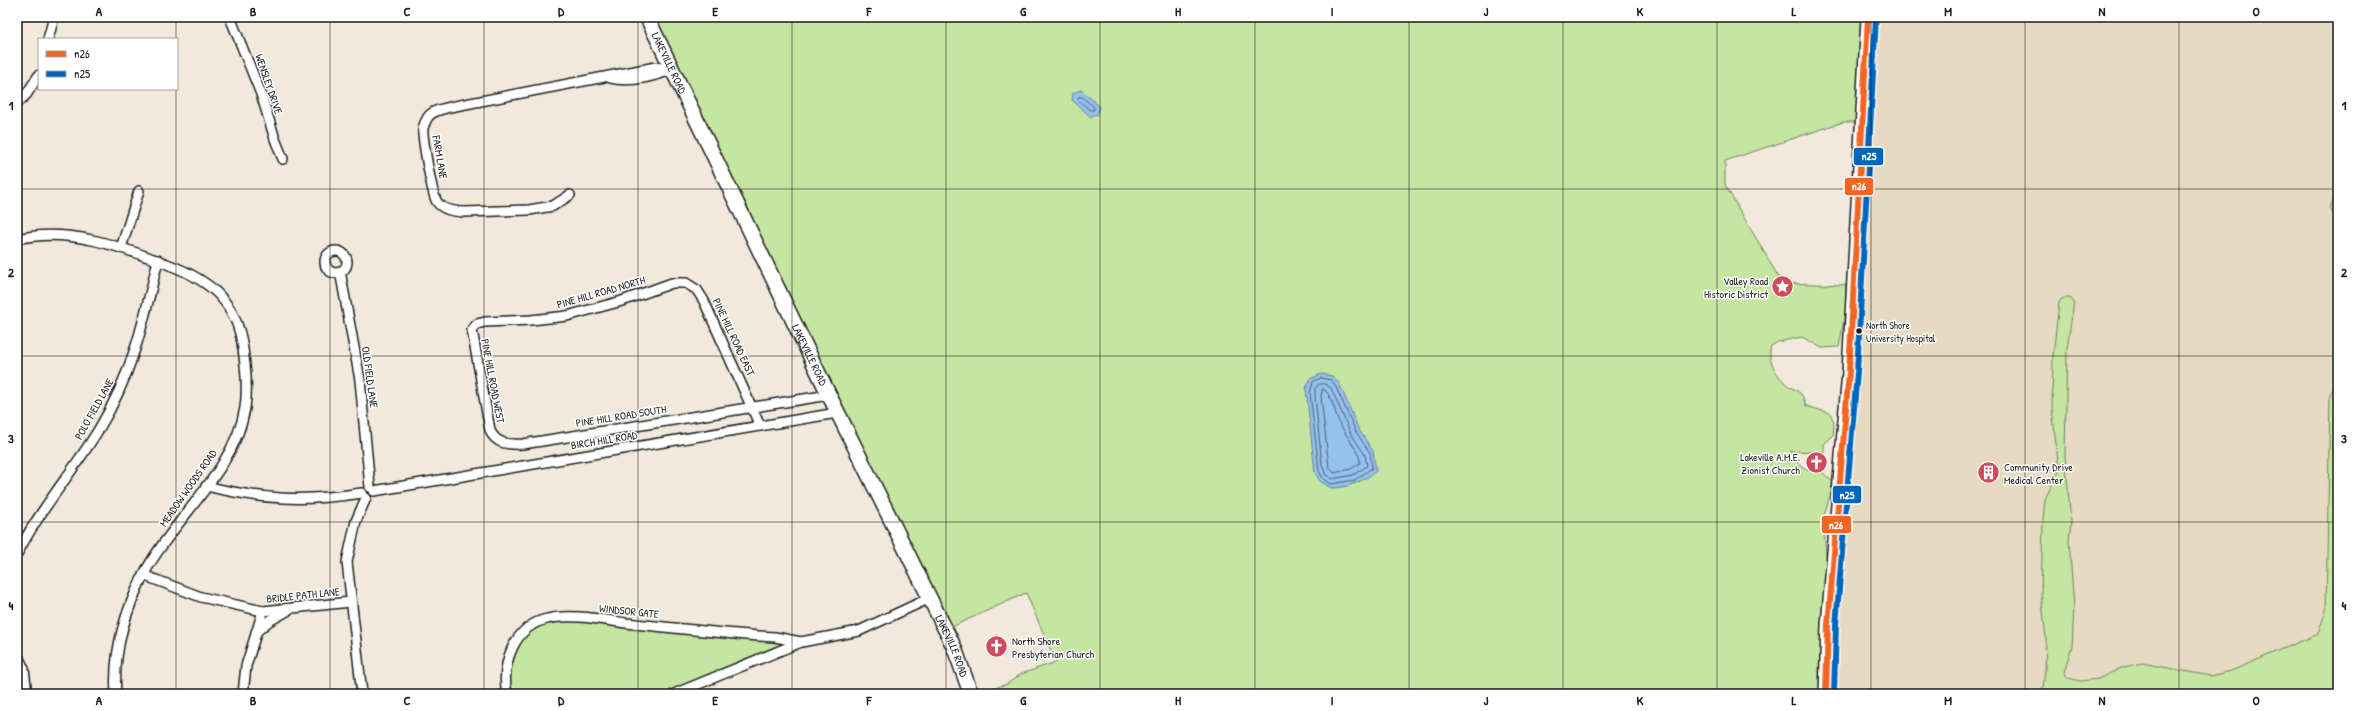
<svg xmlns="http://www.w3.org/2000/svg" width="2355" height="711" viewBox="0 0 2355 711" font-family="'Patrick Hand',sans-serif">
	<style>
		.built { fill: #e7dac2 }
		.green { fill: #c4e6a0; stroke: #70815e }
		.water { fill: #95c1ef; stroke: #657f9b }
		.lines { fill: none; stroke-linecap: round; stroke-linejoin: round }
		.shore { stroke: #4c5e70; stroke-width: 1 }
		.street-casing { stroke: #1c1c1c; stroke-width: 12 }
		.secondary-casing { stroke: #1c1c1c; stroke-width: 16 }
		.primary-casing { stroke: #1c1c1c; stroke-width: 17 }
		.street { stroke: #fff; stroke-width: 9 }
		.secondary { stroke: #fff; stroke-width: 13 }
		.primary { stroke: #fff; stroke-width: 14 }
		.bus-1-casing { stroke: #fff; stroke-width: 9 }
		.bus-2-casing { stroke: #fff; stroke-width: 9 }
		.bus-1 { stroke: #f26522; stroke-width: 6 }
		.bus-2 { stroke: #0065bd; stroke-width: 6 }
		.grid { fill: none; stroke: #1c1c1c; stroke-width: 1; stroke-opacity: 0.55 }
		.bus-dot { fill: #1c1c1c; stroke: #fff; stroke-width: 1.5 }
		.labels { text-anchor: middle; stroke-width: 3; stroke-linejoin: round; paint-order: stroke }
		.bus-label { font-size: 10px; fill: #1c1c1c; stroke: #fff; text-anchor: start }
		.street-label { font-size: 11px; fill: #1c1c1c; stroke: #fff }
		.poi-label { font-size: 11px; fill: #1c1c1c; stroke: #fff; text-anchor: end }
		.line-badge { stroke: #fff; stroke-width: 1.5 }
		.badge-label { font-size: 11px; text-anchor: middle; font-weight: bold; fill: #fff }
		.neatline { fill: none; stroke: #1c1c1c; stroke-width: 1.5 }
		.grid-label { font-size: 13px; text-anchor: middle; font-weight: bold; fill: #1c1c1c }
	</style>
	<rect width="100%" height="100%" fill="#f1e9db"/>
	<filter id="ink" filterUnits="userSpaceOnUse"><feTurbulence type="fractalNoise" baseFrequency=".025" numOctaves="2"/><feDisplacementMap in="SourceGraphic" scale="8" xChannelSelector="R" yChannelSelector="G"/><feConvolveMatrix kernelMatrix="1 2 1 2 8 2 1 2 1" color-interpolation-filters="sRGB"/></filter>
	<g filter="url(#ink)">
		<polygon class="built" points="1868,17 2338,17 2338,187 2330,208 2338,225 2338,381 2330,394 2325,633 2232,679 2074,694 1826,694 1830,604 1845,518 1839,499"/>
		<g class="green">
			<path d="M660 17H1868L1863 122H1843L1725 161V185L1782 283 1846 285V308L1839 347 1822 348 1802 337 1778 342 1771 346C1766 361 1779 379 1790 387 1794 389 1798 391 1801 394 1803 397 1805 402 1806 406L1830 413 1834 422 1833 436 1824 444V452L1790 451C1798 464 1805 473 1821 471L1834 483 1823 518 1830 604 1826 694H975L1007 684 1021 674 1056 662 1026 593 945 630 649 19Z"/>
			<polygon points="2338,187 2338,225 2330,208"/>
			<polygon points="2063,298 2070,298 2074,302 2067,348 2065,455 2071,522 2069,540 2074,607 2072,646 2064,672 2068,678 2080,681 2098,679 2123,667 2142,663 2210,676 2231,671 2318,634 2326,610 2330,394 2338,381 2338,694 2039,694 2043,688 2045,670 2046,639 2041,593 2043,520 2045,499 2059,471 2052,408 2053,356 2059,302"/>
			<polygon points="557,617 801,642 674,694 507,694 510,653 522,635"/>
		</g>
		<g class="water">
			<polygon points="1081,90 1100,107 1097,115 1094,114 1091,117 1072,100 1073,93"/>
			<path d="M1321 374 1332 376 1339 383 1359 430 1373 451 1376 471C1365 480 1349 488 1331 488L1320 481 1315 473 1306 389 1310 379Z"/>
		</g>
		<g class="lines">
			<g class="shore">
				<polygon points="1079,97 1082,97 1094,107 1094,110 1090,110 1078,100"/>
				<polygon points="1321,378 1331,380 1335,385 1356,432 1370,453 1372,468 1355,480 1331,484 1323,478 1319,471 1310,393 1313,382"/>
				<polygon points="1319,384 1325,384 1331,388 1351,434 1365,455 1367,466 1353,475 1332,479 1326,475 1322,465 1315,397 1315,389"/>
				<path d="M1323 389C1332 393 1335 414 1339 422 1344 433 1361 453 1360 463L1351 469 1334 473 1329 467 1321 397Z"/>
			</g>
			<defs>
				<g id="street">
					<polyline points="230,17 261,94 275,139 283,159"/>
					<polyline points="48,39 54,17"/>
					<polyline points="17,103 26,95 39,75"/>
					<path d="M570 195 553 206 529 210 463 212C453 211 443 210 437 202 432 195 422 137 423 128 424 125 426 120 428 117 433 110 443 109 450 107L656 67 671 70C652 77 630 83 610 78"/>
					<path d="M17 239C68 227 119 246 167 264 210 280 237 302 243 349 246 369 248 388 245 408 235 471 171 521 143 576 125 612 113 654 116 694"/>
					<polyline points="121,248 139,191"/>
					<circle cx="336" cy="262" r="11"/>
					<polyline points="340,271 360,380 370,487"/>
					<path d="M760 426 704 301 697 290 686 283H672L622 301 567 316 531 320 485 322 477 324 472 330 490 430C495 444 509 445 523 444 625 428 727 412 829 395"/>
					<path d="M206 486C264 500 303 502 362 493"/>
					<polyline points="374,491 837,413"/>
					<path d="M17 554C40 509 73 472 99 429 132 375 144 321 158 260"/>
					<polyline points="143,575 201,597 263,611 351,602"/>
					<polyline points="256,632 269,621 287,611"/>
					<polyline points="801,642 859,631 930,598"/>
					<polyline points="17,654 24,669 27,694"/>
					<polyline points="243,694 246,666 263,611"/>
					<polyline points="362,694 347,562 356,521 366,498"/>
					<path d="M507 694C501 664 514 626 547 619 570 613 604 620 626 623 676 628 726 634 775 637L801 642 674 694"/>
				</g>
				<polyline id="secondary" points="1826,694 1828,625 1849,372 1868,17"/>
				<g id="primary">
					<path id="s1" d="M647 17 829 395 954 647 971 694"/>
				</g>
			</defs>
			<use href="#street" class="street-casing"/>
			<use href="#secondary" class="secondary-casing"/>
			<use href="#primary" class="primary-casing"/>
			<use href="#street" class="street"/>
			<use href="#secondary" class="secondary"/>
			<use href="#primary" class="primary"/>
			<defs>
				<polyline id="bus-1" points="1826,694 1828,625 1849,372 1868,17"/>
				<polyline id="bus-2" points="1834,694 1836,625 1857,372 1876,17"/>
			</defs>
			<use href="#bus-1" class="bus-1-casing"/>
			<use href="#bus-2" class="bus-2-casing"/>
			<use href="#bus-1" class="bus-1"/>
			<use href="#bus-2" class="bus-2"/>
		</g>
	</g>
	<path class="grid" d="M176 17V39M330 17V694M484 17V694M638 17V694M792 17V694M946 17V694M1100 17V694M1255 17V694M1409 17V694M1563 17V694M1717 17V694M1871 17V694M2025 17V694M2179 17V694M176 89V694M17 189H2338M17 356H2338M17 522H2338"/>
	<defs>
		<symbol id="sight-disc" viewBox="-11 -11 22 22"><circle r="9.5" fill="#d1495b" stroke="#fff"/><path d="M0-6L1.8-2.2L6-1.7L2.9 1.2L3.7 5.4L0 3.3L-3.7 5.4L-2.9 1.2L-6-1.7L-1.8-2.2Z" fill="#fff"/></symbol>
		<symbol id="church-disc" viewBox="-11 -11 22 22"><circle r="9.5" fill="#d1495b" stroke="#fff"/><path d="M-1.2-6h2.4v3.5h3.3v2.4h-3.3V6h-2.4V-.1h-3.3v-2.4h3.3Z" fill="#fff"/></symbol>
		<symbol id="building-disc" viewBox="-11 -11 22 22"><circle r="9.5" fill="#d1495b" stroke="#fff"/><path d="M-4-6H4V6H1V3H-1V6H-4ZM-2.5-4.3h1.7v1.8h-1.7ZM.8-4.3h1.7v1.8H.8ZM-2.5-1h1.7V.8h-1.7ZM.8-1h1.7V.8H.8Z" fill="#fff"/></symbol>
	</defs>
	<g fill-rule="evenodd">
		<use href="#sight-disc" x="1770" y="274" width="25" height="25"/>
		<use href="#church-disc" x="1804" y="450" width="25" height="25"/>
		<use href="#building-disc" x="1976" y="460" width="25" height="25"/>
		<use href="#church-disc" x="984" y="634" width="25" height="25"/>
	</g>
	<circle class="bus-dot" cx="1859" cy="331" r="3.5"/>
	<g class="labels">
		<g class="bus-label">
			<text x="1866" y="329">North Shore<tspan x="1866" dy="13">University Hospital</tspan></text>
		</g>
		<g class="street-label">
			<text dy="4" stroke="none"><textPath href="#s1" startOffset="51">LAKEVILLE ROAD</textPath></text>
			<text transform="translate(269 84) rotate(71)" y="4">WENSLEY DRIVE</text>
			<text transform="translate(440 157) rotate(80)" y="4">FARM LANE</text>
			<text transform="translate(601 292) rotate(-16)" y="4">PINE HILL ROAD NORTH</text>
			<text transform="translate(734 337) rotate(65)" y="4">PINE HILL ROAD EAST</text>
			<text dy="4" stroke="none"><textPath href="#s1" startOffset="375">LAKEVILLE ROAD</textPath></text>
			<text transform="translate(370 377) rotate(82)" y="4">OLD FIELD LANE</text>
			<text transform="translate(493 381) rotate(79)" y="4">PINE HILL ROAD WEST</text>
			<text transform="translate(94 409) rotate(-61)" y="4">POLO FIELD LANE</text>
			<text transform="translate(621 416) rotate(-9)" y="4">PINE HILL ROAD SOUTH</text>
			<text transform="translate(604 440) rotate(-9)" y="4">BIRCH HILL ROAD</text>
			<text transform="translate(188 488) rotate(-55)" y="4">MEADOW WOODS ROAD</text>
			<text transform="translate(303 595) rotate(-6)" y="4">BRIDLE PATH LANE</text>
			<text transform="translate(629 611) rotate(6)" y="4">WINDSOR GATE</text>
			<text dy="4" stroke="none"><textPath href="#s1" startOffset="699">LAKEVILLE ROAD</textPath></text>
		</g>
		<g class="poi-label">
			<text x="1768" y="285">Valley Road<tspan x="1768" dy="13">Historic District</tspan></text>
			<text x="1800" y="461">Lakeville A.M.E.<tspan x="1800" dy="13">Zionist Church</tspan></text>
			<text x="2004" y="471" text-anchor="start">Community Drive<tspan x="2004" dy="13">Medical Center</tspan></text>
			<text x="1012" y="645" text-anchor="start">North Shore<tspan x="1012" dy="13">Presbyterian Church</tspan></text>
		</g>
	</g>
	<g class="line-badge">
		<rect x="1853" y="147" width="31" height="19" rx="4" fill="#0065bd"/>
		<rect x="1844" y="177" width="30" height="19" rx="4" fill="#f26522"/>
		<rect x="1832" y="485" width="30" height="19" rx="4" fill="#0065bd"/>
		<rect x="1821" y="515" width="31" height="19" rx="4" fill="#f26522"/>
	</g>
	<g class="badge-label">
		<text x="1869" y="160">n25</text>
		<text x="1859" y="190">n26</text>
		<text x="1847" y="499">n25</text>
		<text x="1836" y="529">n26</text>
	</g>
	<rect width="2355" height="711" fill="none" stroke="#fff" stroke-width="44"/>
	<rect x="38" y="38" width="140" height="52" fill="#ffffff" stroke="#a4a4a4"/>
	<rect x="46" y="51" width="20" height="6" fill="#f26522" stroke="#a4a4a4"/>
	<text x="74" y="58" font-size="12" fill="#1c1c1c">n26</text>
	<rect x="46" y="71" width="20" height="6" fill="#0065bd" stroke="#a4a4a4"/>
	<text x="74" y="78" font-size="12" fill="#1c1c1c">n25</text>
	<rect x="22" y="22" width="2311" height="667" class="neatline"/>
	<g class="grid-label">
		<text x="99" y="16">A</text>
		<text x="253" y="16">B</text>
		<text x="407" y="16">C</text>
		<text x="561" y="16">D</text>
		<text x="715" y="16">E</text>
		<text x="869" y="16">F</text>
		<text x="1023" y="16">G</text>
		<text x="1178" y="16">H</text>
		<text x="1332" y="16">I</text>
		<text x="1486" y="16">J</text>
		<text x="1640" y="16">K</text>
		<text x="1794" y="16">L</text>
		<text x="1948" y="16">M</text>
		<text x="2102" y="16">N</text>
		<text x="2256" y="16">O</text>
		<text x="11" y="110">1</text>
		<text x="2344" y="110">1</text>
		<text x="11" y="277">2</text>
		<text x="2344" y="277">2</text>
		<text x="11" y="443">3</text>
		<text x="2344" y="443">3</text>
		<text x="11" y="610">4</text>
		<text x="2344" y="610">4</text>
		<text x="99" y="705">A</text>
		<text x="253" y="705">B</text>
		<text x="407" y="705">C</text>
		<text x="561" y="705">D</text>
		<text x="715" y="705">E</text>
		<text x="869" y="705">F</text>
		<text x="1023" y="705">G</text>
		<text x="1178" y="705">H</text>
		<text x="1332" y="705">I</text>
		<text x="1486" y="705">J</text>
		<text x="1640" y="705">K</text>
		<text x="1794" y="705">L</text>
		<text x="1948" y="705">M</text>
		<text x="2102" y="705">N</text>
		<text x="2256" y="705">O</text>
	</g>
</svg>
